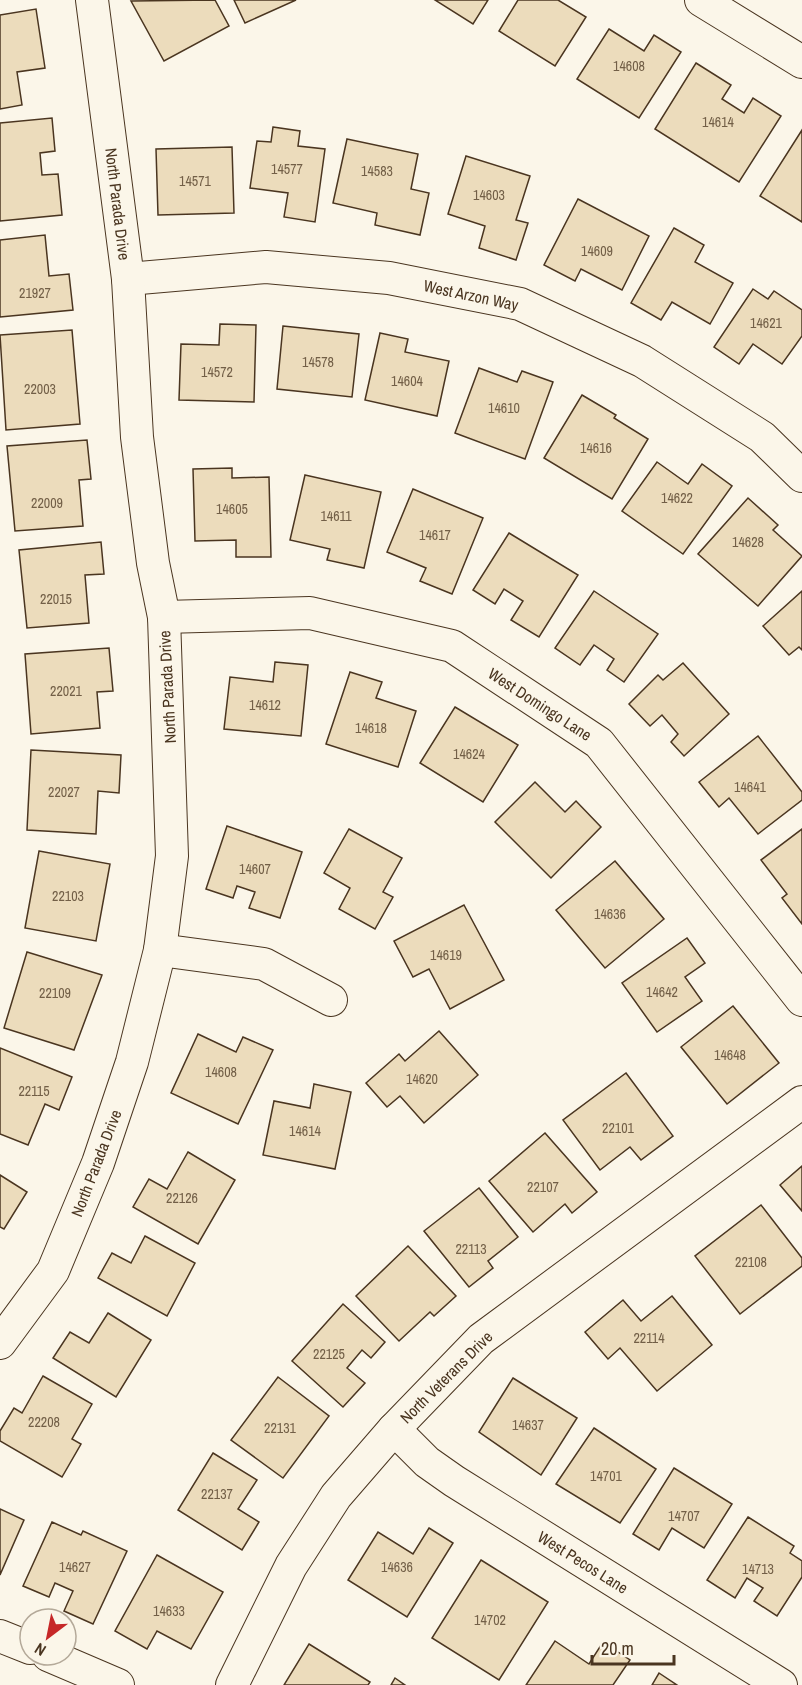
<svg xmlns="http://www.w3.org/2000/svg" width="802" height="1685" viewBox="0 0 802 1685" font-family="'Archivo Narrow',sans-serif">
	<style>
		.building { fill: #ecdcbc; stroke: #4a3520; stroke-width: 1.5 }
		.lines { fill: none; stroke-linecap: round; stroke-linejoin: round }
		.minor-casing { stroke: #4a3520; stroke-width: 34 }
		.minor { stroke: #fbf6e9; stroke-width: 32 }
		.labels { text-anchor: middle; stroke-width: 4.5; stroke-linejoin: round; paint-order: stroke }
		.number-label { font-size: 14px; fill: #725f47 }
		.street-label { font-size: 16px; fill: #4a3520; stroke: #fbf6e9 }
	</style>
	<rect width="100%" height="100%" fill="#fbf6e9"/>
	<g class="building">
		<polygon points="215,0 229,26 164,61 131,1"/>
		<polygon points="234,0 296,0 245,23"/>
		<polygon points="435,0 488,0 473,24"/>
		<polygon points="518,0 558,0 586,17 555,66 499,31"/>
		<polygon points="36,9 45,68 17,72 22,105 0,109 0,15"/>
		<polygon points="609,29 644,51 654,35 681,52 639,118 577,79"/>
		<polygon points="696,63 731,85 722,99 744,113 753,98 781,116 739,182 655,129"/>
		<polygon points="52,118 55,151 40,153 42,175 58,174 62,215 0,221 0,123"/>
		<polygon points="273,127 300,131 298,146 325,149 315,222 284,217 288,193 250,188 257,141 271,142"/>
		<polygon points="802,130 802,222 760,196"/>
		<polygon points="347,139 418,154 411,189 429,193 420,235 375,225 377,213 333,203"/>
		<polygon points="232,147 234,213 158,215 156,149"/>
		<polygon points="466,156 530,176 516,220 528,223 516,260 479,248 485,226 448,214"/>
		<polygon points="578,199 649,236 622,290 581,269 575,281 544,265"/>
		<polygon points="674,228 704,245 695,262 733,283 710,324 672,302 661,320 631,303"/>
		<polygon points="45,235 49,276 69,274 73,310 0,317 0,240"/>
		<polygon points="753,289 768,299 774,291 802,310 802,336 782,364 753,344 739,364 714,347"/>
		<polygon points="220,324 256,325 254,402 179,400 181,344 219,345"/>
		<polygon points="283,326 359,334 352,397 277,389"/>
		<polygon points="72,330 80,424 6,430 0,335"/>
		<polygon points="380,333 408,339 405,352 449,361 437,416 365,400"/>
		<polygon points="479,368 517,382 522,371 553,382 525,459 455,433"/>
		<polygon points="582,395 616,415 614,418 648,439 612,499 544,458"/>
		<polygon points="87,440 91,479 79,480 83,526 15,531 7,446"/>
		<polygon points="657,462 688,484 702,464 732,486 683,554 622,511"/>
		<polygon points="232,468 232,478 269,477 271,557 236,557 236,540 195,541 193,469"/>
		<polygon points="305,475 381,492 364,568 327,560 330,549 290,540"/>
		<polygon points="413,489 483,518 452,594 420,581 426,568 387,552"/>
		<polygon points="748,498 778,525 773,530 802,556 758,606 698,554"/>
		<polygon points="509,533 578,575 539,637 511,620 523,601 504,589 495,604 473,590"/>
		<polygon points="101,542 104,574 85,575 89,623 27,628 19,550"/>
		<polygon points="594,591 658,634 624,682 607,670 614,659 594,645 580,665 555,648"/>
		<polygon points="802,591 802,650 799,647 789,655 763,626"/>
		<polygon points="109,648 113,691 97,692 100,728 31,734 25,654"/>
		<polygon points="275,662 308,665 301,736 224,729 230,677 273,682"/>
		<polygon points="683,663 729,714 684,756 671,742 678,734 662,715 650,726 629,704 658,675 663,680"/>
		<polygon points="350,672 382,682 376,698 416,711 398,767 326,744"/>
		<polygon points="455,707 518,745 483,802 420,763"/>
		<polygon points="758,736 802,792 802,800 758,834 729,798 719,807 699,782"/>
		<polygon points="31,750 121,755 119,793 98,791 96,834 27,830"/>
		<polygon points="535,782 565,812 576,801 601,827 551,878 495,822"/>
		<polygon points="227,826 302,852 280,918 249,908 255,892 237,886 233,898 206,889"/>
		<polygon points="349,829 402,858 383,892 393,897 375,929 339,909 350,888 324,873"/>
		<polygon points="802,829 802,924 782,898 787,894 761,860"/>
		<polygon points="39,851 110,864 96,941 25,928"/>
		<polygon points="615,861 664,919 605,968 556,910"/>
		<polygon points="464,905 504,980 450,1009 429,969 413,977 394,941"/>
		<polygon points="687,938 705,963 685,977 702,1001 657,1032 622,983"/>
		<polygon points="27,952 102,975 74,1050 4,1028"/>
		<polygon points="733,1006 779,1063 727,1104 681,1047"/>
		<polygon points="439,1031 478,1075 424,1123 400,1096 387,1107 366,1083 399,1054 405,1061"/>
		<polygon points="198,1034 236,1052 243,1037 273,1050 238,1124 171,1093"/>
		<polygon points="0,1048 72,1077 59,1110 45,1104 28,1145 0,1134"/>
		<polygon points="626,1073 673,1136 641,1160 630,1147 600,1170 563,1120"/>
		<polygon points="314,1084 351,1092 335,1169 263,1155 274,1101 310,1108"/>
		<polygon points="545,1133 597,1192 572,1213 565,1204 533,1232 489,1181"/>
		<polygon points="188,1152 235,1180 198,1244 133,1207 149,1179 167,1189"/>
		<polygon points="802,1166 802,1211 780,1185"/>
		<polygon points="0,1175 27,1192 4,1229 0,1227"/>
		<polygon points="479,1188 518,1237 488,1261 493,1268 469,1287 424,1231"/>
		<polygon points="761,1205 802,1258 802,1266 740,1314 695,1256"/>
		<polygon points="145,1236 195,1263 167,1316 98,1278 112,1253 131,1263"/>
		<polygon points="408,1246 456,1296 434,1316 430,1312 399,1341 356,1296"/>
		<polygon points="672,1296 712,1345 657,1391 620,1348 608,1359 585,1332 623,1300 641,1321"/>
		<polygon points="343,1304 385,1342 371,1358 362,1350 347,1368 365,1383 343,1407 292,1361"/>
		<polygon points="108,1313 151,1340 116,1397 53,1358 70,1332 89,1343"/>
		<polygon points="43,1376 92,1404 72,1439 81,1444 62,1477 0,1441 0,1431 14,1408 22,1413"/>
		<polygon points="278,1377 329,1416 283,1478 231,1440"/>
		<polygon points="513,1378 577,1418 541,1475 479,1432"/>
		<polygon points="594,1428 656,1469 620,1523 556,1484"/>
		<polygon points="213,1453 257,1480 238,1509 259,1522 242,1550 178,1510"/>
		<polygon points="674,1468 732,1504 704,1548 672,1528 659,1550 633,1534"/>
		<polygon points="0,1509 24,1520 0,1575"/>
		<polygon points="748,1517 794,1546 790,1553 802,1561 802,1577 777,1616 754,1601 763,1588 747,1578 735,1598 707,1580"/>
		<polygon points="52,1522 81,1535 83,1531 127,1551 93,1624 64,1611 73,1591 55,1583 49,1597 23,1586"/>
		<polygon points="429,1528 453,1543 407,1617 348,1580 378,1532 413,1554"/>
		<polygon points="157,1555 223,1592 191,1649 157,1631 147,1649 115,1631"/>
		<polygon points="481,1560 548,1602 499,1680 432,1638"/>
		<polygon points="555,1641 589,1664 603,1642 630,1660 613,1685 526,1685"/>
		<polygon points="309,1644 370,1682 368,1685 284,1685"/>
		<polygon points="659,1673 677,1685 652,1685"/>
		<polygon points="395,1678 405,1685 391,1685"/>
	</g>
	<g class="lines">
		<defs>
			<g id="minor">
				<polyline points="701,0 802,62"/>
				<polyline points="128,279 266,267 389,278 520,304 642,361 762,437 802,476"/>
				<polyline points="164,617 310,613 452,646 599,743 802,1000"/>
				<polyline points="160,950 264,964 331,1000"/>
				<polyline points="0,1343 53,1271 98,1163 132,1062 160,950 172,856 164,617 153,563 137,437 128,279 92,0"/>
				<polyline points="394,1429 427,1462 454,1481 781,1685"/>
				<polyline points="0,1636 30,1648"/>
				<polyline points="48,1655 118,1685"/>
				<polyline points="232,1685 291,1566 336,1496 394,1429 481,1339 802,1102"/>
			</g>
		</defs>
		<use href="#minor" class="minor-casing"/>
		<use href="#minor" class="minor"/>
	</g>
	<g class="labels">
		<g class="number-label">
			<text x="629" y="71">14608</text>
			<text x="718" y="127">14614</text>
			<text x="287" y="174">14577</text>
			<text x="377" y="176">14583</text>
			<text x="195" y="186">14571</text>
			<text x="489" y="200">14603</text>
			<text x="597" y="256">14609</text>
			<text x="35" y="298">21927</text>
			<text x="766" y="328">14621</text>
			<text x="318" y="367">14578</text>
			<text x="217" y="377">14572</text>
			<text x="407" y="386">14604</text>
			<text x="40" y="394">22003</text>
			<text x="504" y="413">14610</text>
			<text x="596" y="453">14616</text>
			<text x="677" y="503">14622</text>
			<text x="47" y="508">22009</text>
			<text x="232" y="514">14605</text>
			<text x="336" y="521">14611</text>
			<text x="435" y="540">14617</text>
			<text x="748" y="547">14628</text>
			<text x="56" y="604">22015</text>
			<text x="66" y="696">22021</text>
			<text x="265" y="710">14612</text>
			<text x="371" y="733">14618</text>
			<text x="469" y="759">14624</text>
			<text x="750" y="792">14641</text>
			<text x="64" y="797">22027</text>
			<text x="255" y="874">14607</text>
			<text x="68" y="901">22103</text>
			<text x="610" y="919">14636</text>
			<text x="446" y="960">14619</text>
			<text x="662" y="997">14642</text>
			<text x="55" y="998">22109</text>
			<text x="730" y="1060">14648</text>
			<text x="221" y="1077">14608</text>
			<text x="422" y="1084">14620</text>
			<text x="34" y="1096">22115</text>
			<text x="618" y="1133">22101</text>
			<text x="305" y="1136">14614</text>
			<text x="543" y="1192">22107</text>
			<text x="182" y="1203">22126</text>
			<text x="471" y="1254">22113</text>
			<text x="751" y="1267">22108</text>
			<text x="649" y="1343">22114</text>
			<text x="329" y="1359">22125</text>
			<text x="44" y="1427">22208</text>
			<text x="528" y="1430">14637</text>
			<text x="280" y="1433">22131</text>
			<text x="606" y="1481">14701</text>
			<text x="217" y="1499">22137</text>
			<text x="684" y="1521">14707</text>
			<text x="75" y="1572">14627</text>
			<text x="397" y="1572">14636</text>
			<text x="758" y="1574">14713</text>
			<text x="169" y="1616">14633</text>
			<text x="490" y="1625">14702</text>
		</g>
		<g class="street-label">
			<text transform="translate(118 204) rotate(83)" y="6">North Parada Drive</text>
			<text transform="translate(471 295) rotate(12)" y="6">West Arzon Way</text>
			<text transform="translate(167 687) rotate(-93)" y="6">North Parada Drive</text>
			<text transform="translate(540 704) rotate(33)" y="6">West Domingo Lane</text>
			<text transform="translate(96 1163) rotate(-69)" y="6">North Parada Drive</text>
			<text transform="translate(446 1377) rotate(-45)" y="6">North Veterans Drive</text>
			<text transform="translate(583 1562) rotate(32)" y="6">West Pecos Lane</text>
		</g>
	</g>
	<g transform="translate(48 1637) rotate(212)"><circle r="28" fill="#fbf6e9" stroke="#b4a999" stroke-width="1.5"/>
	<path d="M0-4.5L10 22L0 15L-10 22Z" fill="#c62828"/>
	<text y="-9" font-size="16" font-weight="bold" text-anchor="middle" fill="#4a3520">N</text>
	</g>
	<path d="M592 1655v9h82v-9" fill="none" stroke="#4a3520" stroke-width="3"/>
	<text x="601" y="1655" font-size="18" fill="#4a3520" stroke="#fbf6e9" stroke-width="4.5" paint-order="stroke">20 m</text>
</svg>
